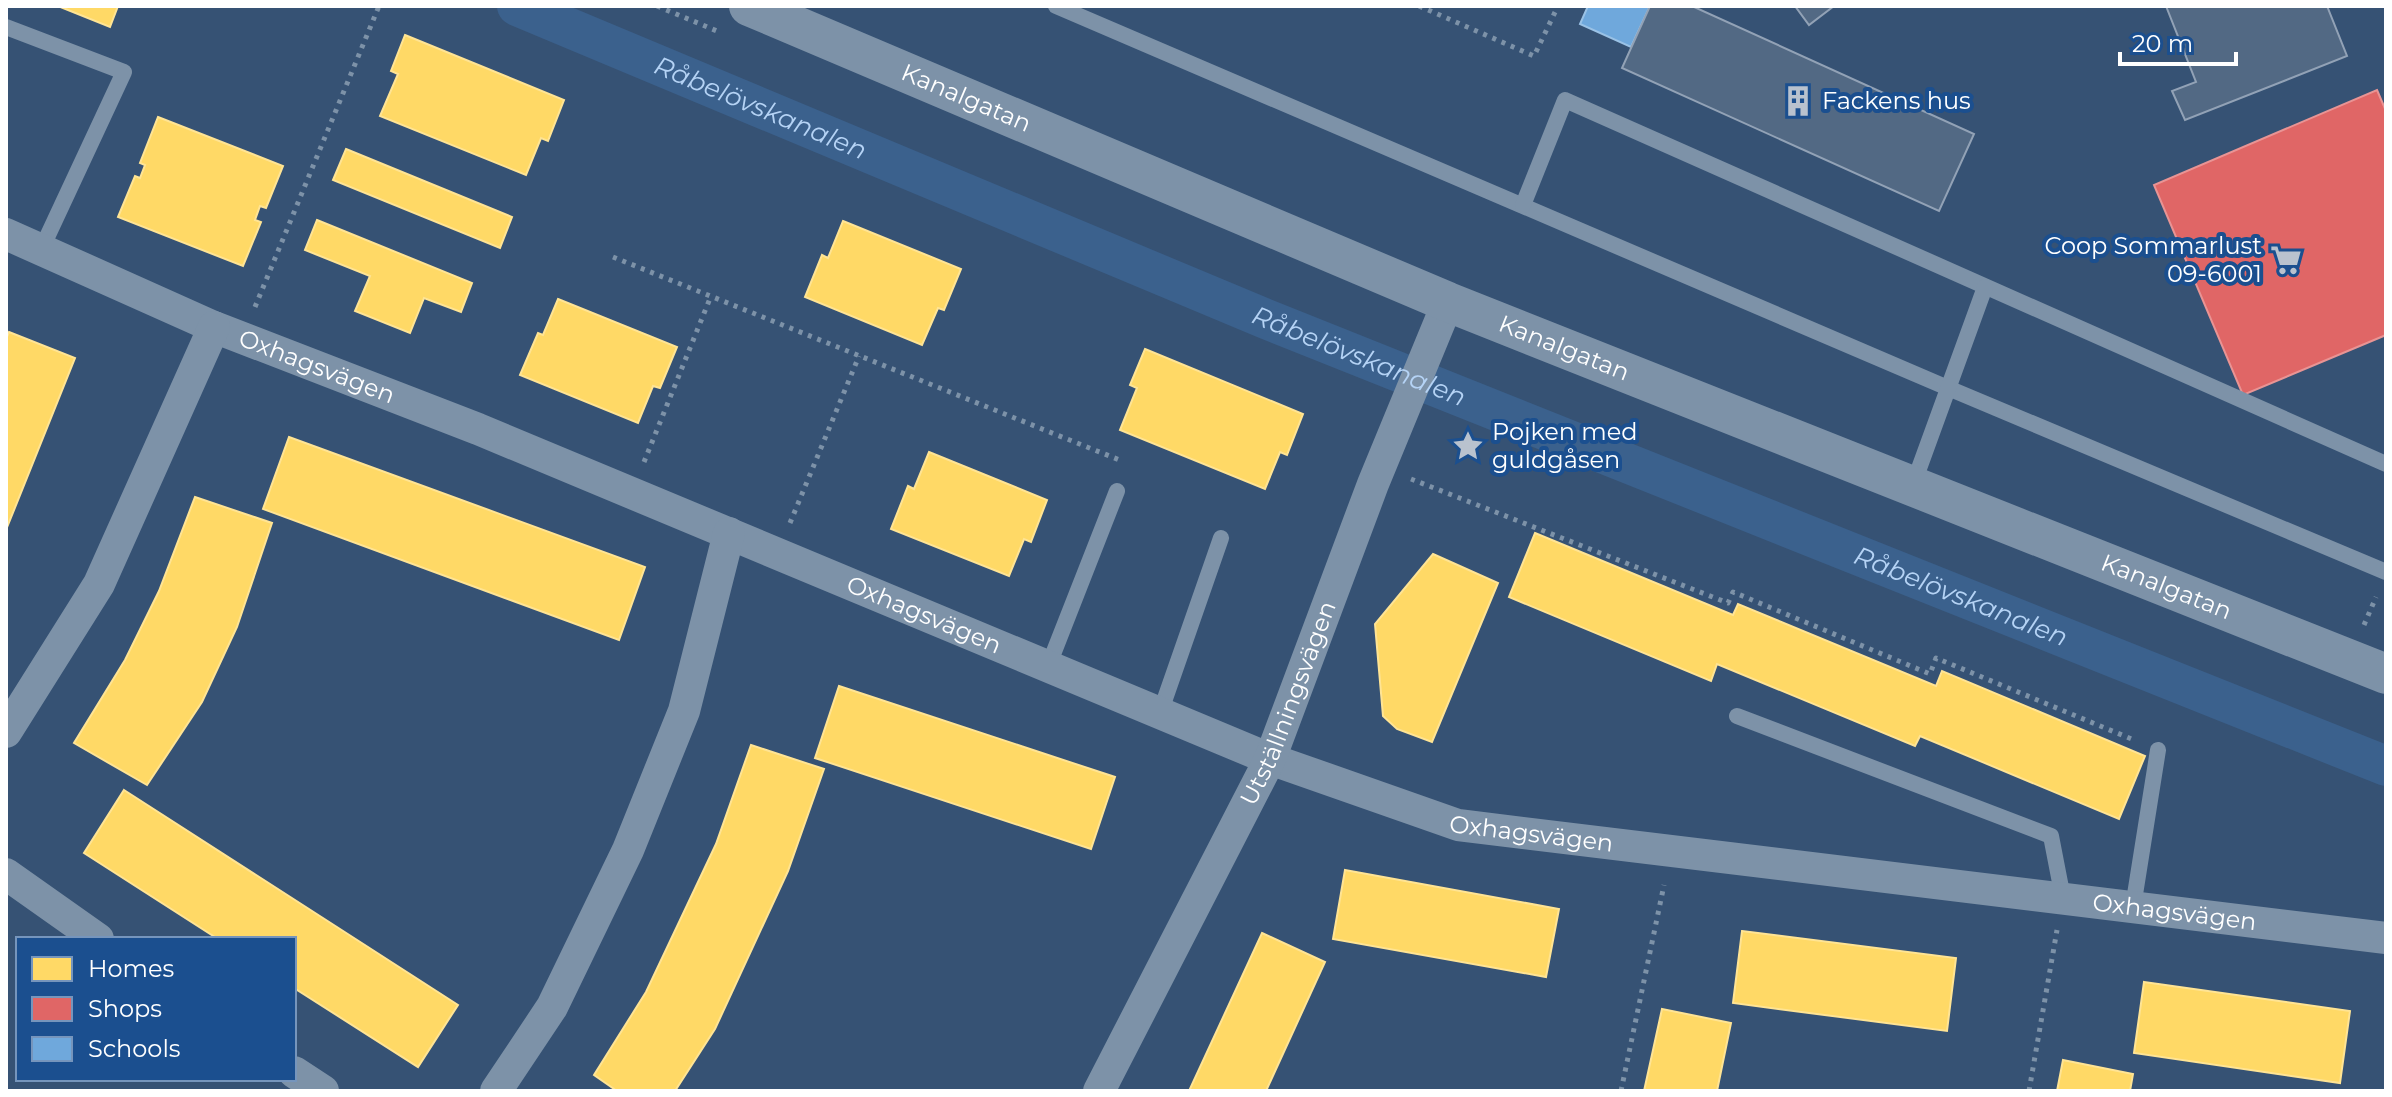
<svg xmlns="http://www.w3.org/2000/svg" width="2392" height="1097" viewBox="0 0 2392 1097" font-family="Montserrat,sans-serif">
	<style>
		.homes { fill: #ffd966; stroke: #ffe494; stroke-width: 2 }
		.shops { fill: #e06666; stroke: #e99494; stroke-width: 2 }
		.schools { fill: #6fa8dc; stroke: #9ac2e6; stroke-width: 2 }
		.lines { fill: none; stroke-linecap: round; stroke-linejoin: round }
		.canal { stroke: #3b618d; stroke-width: 40 }
		.building { fill: #526984; stroke: #92a2b6; stroke-width: 2 }
		.path { stroke: #7d92a8; stroke-width: 5; stroke-dasharray: 4 6; stroke-linecap: butt }
		.service { stroke: #7d92a8; stroke-width: 16 }
		.minor { stroke: #7d92a8; stroke-width: 32 }
		.tertiary { stroke: #7d92a8; stroke-width: 40 }
		.labels { text-anchor: middle; stroke-width: 8; stroke-linejoin: round; paint-order: stroke }
		.street-label { font-size: 24px; fill: #fff; stroke: #1b4f8f }
		.poi-label { font-size: 24px; fill: #fff; stroke: #1b4f8f; text-anchor: start }
		.water-label { font-size: 26px; font-style: italic; fill: #b5d3f5; stroke: #1b4f8f }
	</style>
	<rect width="100%" height="100%" fill="#365274"/>
	<g class="homes">
		<polygon points="58,6 118,6 110,27"/>
		<polygon points="405,35 564,100 548,141 541,138 526,175 380,116 398,74 391,71"/>
		<polygon points="158,117 283,166 266,208 260,206 255,220 261,222 243,266 118,217 135,176 140,178 145,165 140,163"/>
		<polygon points="346,149 512,217 500,248 333,180"/>
		<polygon points="317,220 472,283 461,312 424,298 410,333 355,311 370,276 305,250"/>
		<polygon points="843,221 961,269 944,310 938,308 922,345 805,297 822,255 828,258"/>
		<polygon points="558,299 677,347 660,388 653,386 638,423 520,375 538,333 543,335"/>
		<polygon points="9,332 75,358 6,530 6,339"/>
		<polygon points="1145,349 1303,414 1287,455 1280,452 1265,489 1120,430 1137,388 1130,385"/>
		<polygon points="289,437 645,567 619,640 263,509"/>
		<polygon points="929,452 1047,500 1031,542 1024,539 1009,576 891,529 908,486 914,489"/>
		<polygon points="195,497 272,523 237,627 202,702 147,785 74,743 125,660 159,591"/>
		<polygon points="1535,533 1733,615 1738,604 1936,686 1942,671 2145,756 2119,819 1920,736 1915,746 1717,664 1711,681 1509,597"/>
		<polygon points="1433,554 1498,583 1432,742 1397,729 1383,716 1375,624"/>
		<polygon points="839,686 1115,777 1091,849 815,758"/>
		<polygon points="751,745 824,769 788,871 715,1029 675,1091 617,1091 594,1075 646,992 716,844"/>
		<polygon points="124,790 458,1005 418,1067 294,988 294,939 218,939 84,853"/>
		<polygon points="1345,870 1559,909 1546,977 1333,939"/>
		<polygon points="1742,931 1956,958 1947,1031 1733,1003"/>
		<polygon points="1262,933 1325,962 1266,1091 1189,1091"/>
		<polygon points="2144,982 2350,1011 2340,1083 2134,1053"/>
		<polygon points="1662,1009 1731,1023 1717,1091 1644,1091"/>
		<polygon points="2063,1060 2133,1074 2130,1091 2057,1091"/>
	</g>
	<polygon class="shops" points="2377,90 2386,111 2386,335 2243,395 2154,185"/>
	<polygon class="schools" points="1588,6 1650,6 1631,47 1580,24"/>
	<g class="lines">
		<path class="canal" id="s1" d="M517 6 1266 319 2386 766"/>
	</g>
	<g class="building">
		<polygon points="1650,6 1692,6 1974,134 1939,211 1622,68"/>
		<polygon points="1795,6 1834,6 1809,25"/>
		<polygon points="2166,6 2327,6 2347,56 2185,120 2172,91 2196,82"/>
	</g>
	<g class="lines">
		<g class="path">
			<polyline points="657,6 717,31"/>
			<polyline points="1419,6 1534,56 1558,6"/>
			<polyline points="613,257 1122,461"/>
			<polyline points="255,307 379,6"/>
			<polyline points="644,462 711,296"/>
			<polyline points="1411,479 1728,603 1733,592 1930,674 1936,658 2134,740"/>
			<polyline points="790,523 859,356"/>
			<polyline points="2364,625 2376,597"/>
			<polyline points="1621,1091 1664,885"/>
			<polyline points="2029,1091 2057,930"/>
		</g>
		<g class="service">
			<polyline points="1056,6 1948,388 2386,572"/>
			<polyline points="6,27 124,72 41,250"/>
			<polyline points="1523,205 1565,100 2386,464"/>
			<polyline points="1913,485 1985,287"/>
			<polyline points="1048,667 1117,491"/>
			<polyline points="1160,713 1221,538"/>
			<polyline points="1737,716 2051,836 2063,898"/>
			<polyline points="2133,907 2158,750"/>
		</g>
		<g class="minor">
			<path id="s2" d="M6 234 214 327 478 429 1270 759 1458 825 2386 938"/>
			<polyline points="6,732 99,584 214,327"/>
			<polyline points="6,874 98,939"/>
			<polyline points="294,1072 323,1091"/>
			<polyline points="496,1091 552,1007 628,850 684,711 729,533"/>
			<path id="s3" d="M1099 1091 1270 759 1373 484 1448 302"/>
		</g>
		<path class="tertiary" id="s4" d="M749 6 1448 302 2386 674"/>
	</g>
	<defs>
		<symbol id="building-bare" viewBox="-9 -9 18 18"><path d="M-4-6H4V6H1V3H-1V6H-4ZM-2.5-4.3h1.7v1.8h-1.7ZM.8-4.3h1.7v1.8H.8ZM-2.5-1h1.7V.8h-1.7ZM.8-1h1.7V.8H.8Z" fill="#b9c2ce" stroke="#1b4f8f" stroke-width="2.5" paint-order="stroke"/></symbol>
		<symbol id="supermarket-bare" viewBox="-9 -9 18 18"><path d="M-6-5.5h2.5l.6 2H6L4.5 2H-2.5L-4.4-4H-6ZM-1.5 3.2a1.3 1.3 0 1 0 .1 0ZM3 3.2a1.3 1.3 0 1 0 .1 0Z" fill="#b9c2ce" stroke="#1b4f8f" stroke-width="2.5" paint-order="stroke"/></symbol>
		<symbol id="sight-bare" viewBox="-9 -9 18 18"><path d="M0-6L1.8-2.2L6-1.7L2.9 1.2L3.7 5.4L0 3.3L-3.7 5.4L-2.9 1.2L-6-1.7L-1.8-2.2Z" fill="#b9c2ce" stroke="#1b4f8f" stroke-width="2.5" paint-order="stroke"/></symbol>
	</defs>
	<g fill-rule="evenodd">
		<use href="#building-bare" x="1776" y="79" width="44" height="44"/>
		<use href="#supermarket-bare" x="2264" y="238" width="44" height="44"/>
		<use href="#sight-bare" x="1446" y="424" width="44" height="44"/>
	</g>
	<g class="labels">
		<g class="street-label">
			<text dy="8" stroke="none"><textPath href="#s4" startOffset="236">Kanalgatan</textPath></text>
			<text dy="8" stroke="none"><textPath href="#s4" startOffset="884">Kanalgatan</textPath></text>
			<text dy="8" stroke="none"><textPath href="#s2" startOffset="338">Oxhagsvägen</textPath></text>
			<text dy="8" stroke="none"><textPath href="#s4" startOffset="1532">Kanalgatan</textPath></text>
			<text dy="8" stroke="none"><textPath href="#s2" startOffset="994">Oxhagsvägen</textPath></text>
			<text dy="8" stroke="none"><textPath href="#s3" startOffset="432">Utställningsvägen</textPath></text>
			<text dy="8" stroke="none"><textPath href="#s2" startOffset="1642">Oxhagsvägen</textPath></text>
			<text dy="8" stroke="none"><textPath href="#s2" startOffset="2290">Oxhagsvägen</textPath></text>
		</g>
		<g class="poi-label">
			<text x="1822" y="109">Fackens hus</text>
			<text x="2262" y="254" text-anchor="end">Coop Sommarlust<tspan x="2262" dy="28">09-6001</tspan></text>
			<text x="1492" y="440">Pojken med<tspan x="1492" dy="28">guldgåsen</tspan></text>
		</g>
		<g class="water-label">
			<text dy="9" stroke="none"><textPath href="#s1" startOffset="264">Råbelövskanalen</textPath></text>
			<text dy="9" stroke="none"><textPath href="#s1" startOffset="912">Råbelövskanalen</textPath></text>
			<text dy="9" stroke="none"><textPath href="#s1" startOffset="1560">Råbelövskanalen</textPath></text>
		</g>
	</g>
	<rect width="2392" height="1097" fill="none" stroke="#ffffff" stroke-width="16"/>
	<rect x="16" y="937" width="280" height="144" fill="#1b4f8f" stroke="#7695bc" stroke-width="2"/>
	<rect x="32" y="957" width="40" height="24" fill="#ffd966" stroke="#7695bc" stroke-width="2"/>
	<text x="88" y="977" font-size="24" fill="#ffffff">Homes</text>
	<rect x="32" y="997" width="40" height="24" fill="#e06666" stroke="#7695bc" stroke-width="2"/>
	<text x="88" y="1017" font-size="24" fill="#ffffff">Shops</text>
	<rect x="32" y="1037" width="40" height="24" fill="#6fa8dc" stroke="#7695bc" stroke-width="2"/>
	<text x="88" y="1057" font-size="24" fill="#ffffff">Schools</text>
	<path d="M2120 52v12h116v-12" fill="none" stroke="#ffffff" stroke-width="4"/>
	<text x="2132" y="52" font-size="24" fill="#ffffff" stroke="#1b4f8f" stroke-width="6" paint-order="stroke">20 m</text>
</svg>
